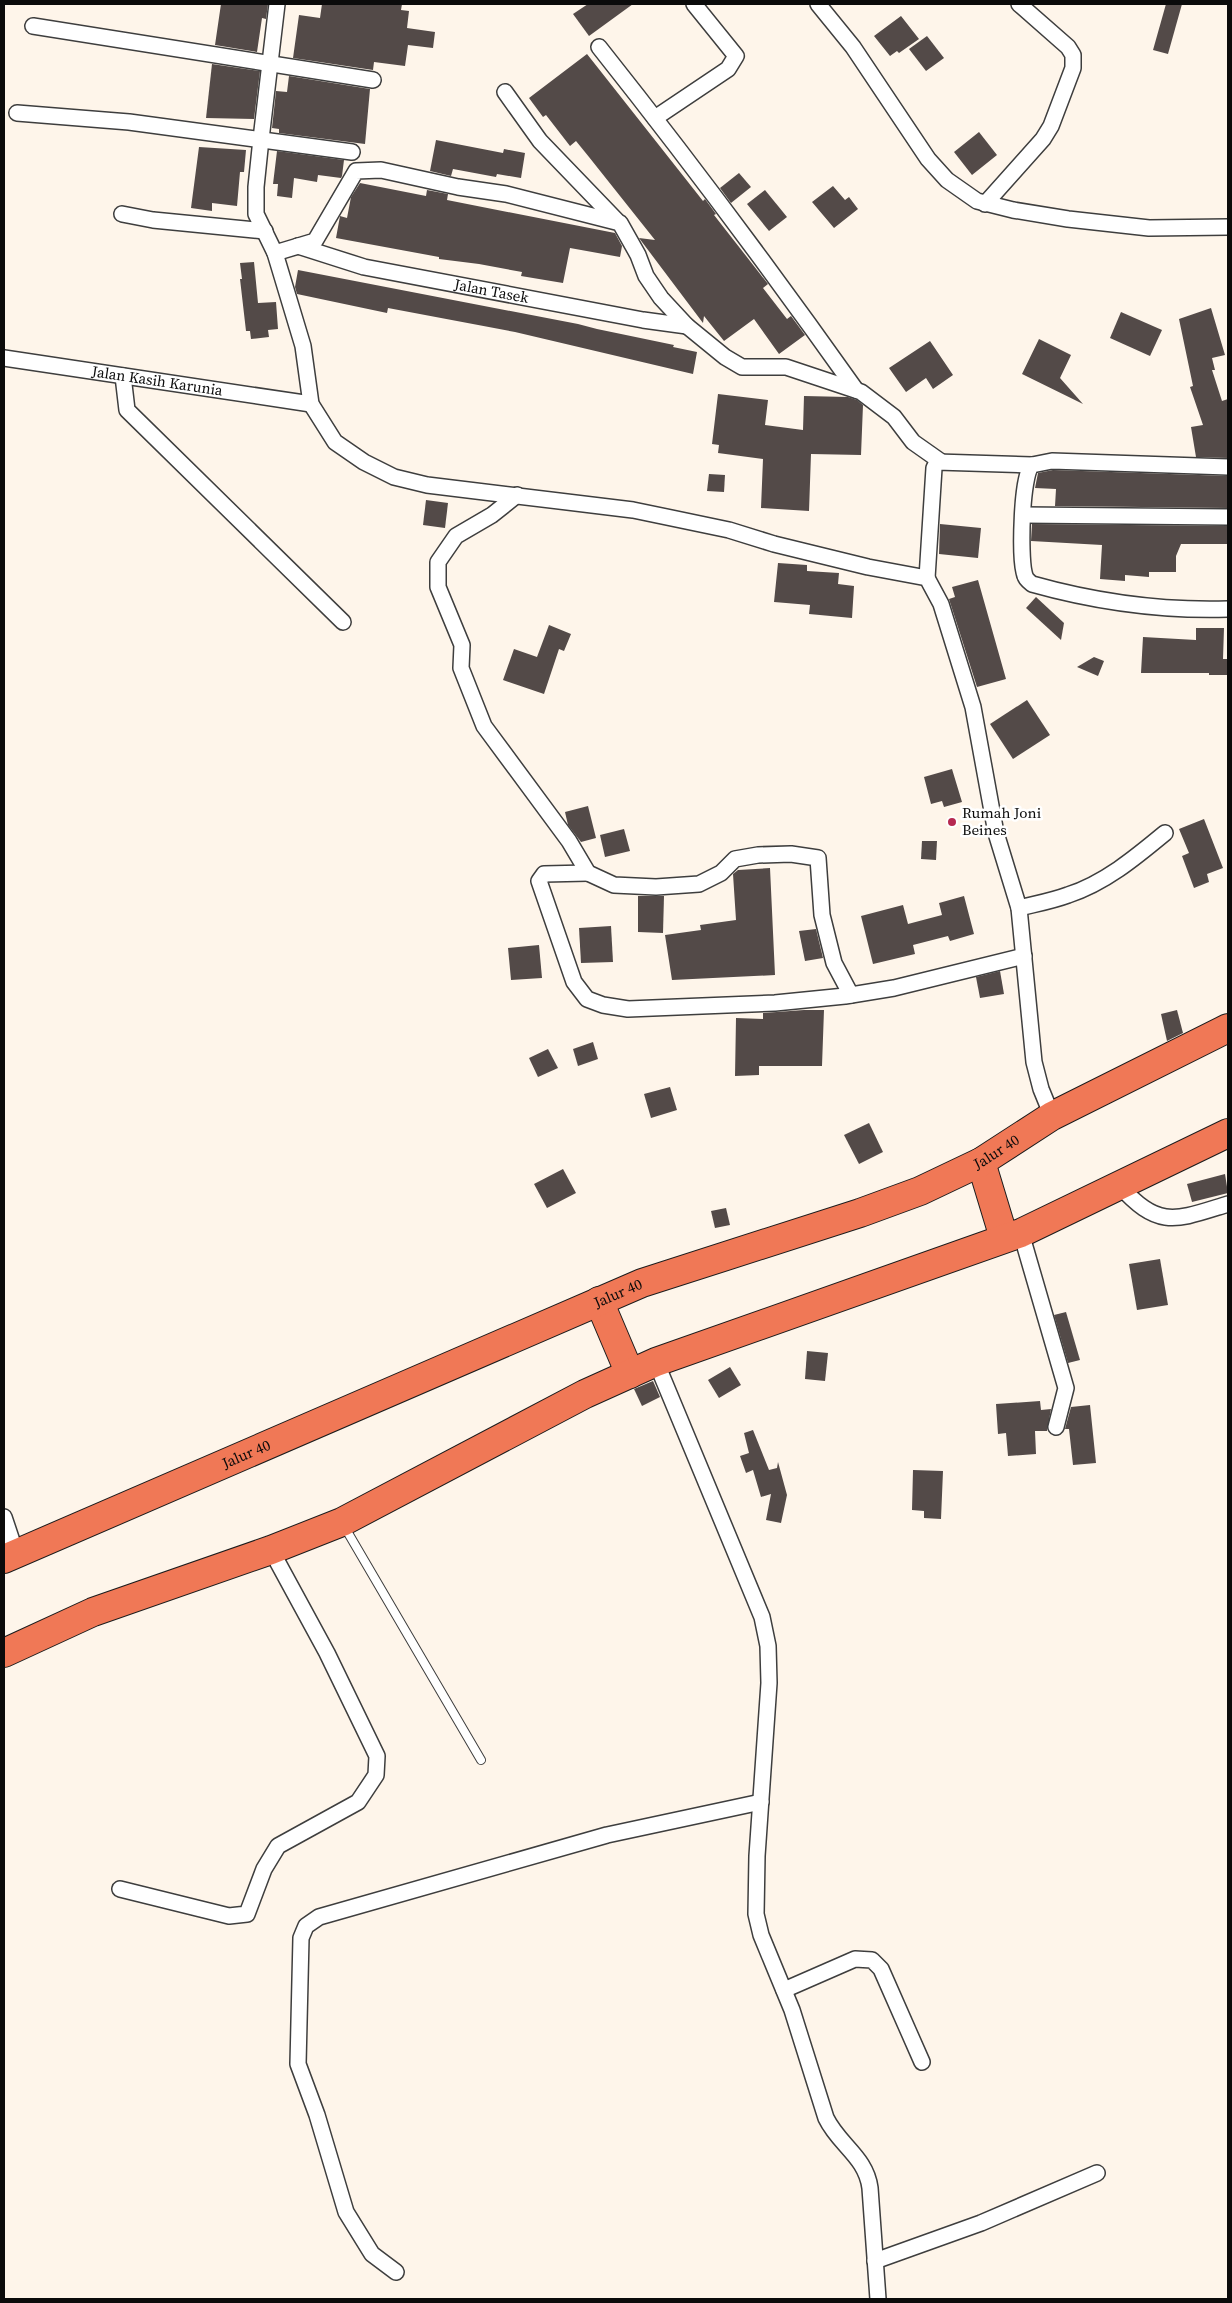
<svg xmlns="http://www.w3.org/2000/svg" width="1232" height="2303" viewBox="0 0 1232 2303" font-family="'Source Serif 4',serif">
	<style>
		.building { fill: #534a48 }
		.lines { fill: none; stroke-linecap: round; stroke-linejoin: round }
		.lane-casing { stroke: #3e3e3e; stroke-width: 10 }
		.street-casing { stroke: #3e3e3e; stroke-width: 18 }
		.highway-casing { stroke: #1c1c1c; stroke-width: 30 }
		.lane { stroke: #fff; stroke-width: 8 }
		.street { stroke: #fff; stroke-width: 15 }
		.highway { stroke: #f07856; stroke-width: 28 }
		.poi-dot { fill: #b62850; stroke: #fff; stroke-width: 2 }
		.labels { text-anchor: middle; stroke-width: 5; stroke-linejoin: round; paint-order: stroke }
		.street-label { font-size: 15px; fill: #0b0b0b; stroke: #fff }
		.poi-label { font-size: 15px; fill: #0b0b0b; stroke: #fff; text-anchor: start }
	</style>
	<rect width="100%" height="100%" fill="#fef5ea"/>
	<g class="building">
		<polygon points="221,4 268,4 266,19 262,18 257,52 215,45"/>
		<polygon points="322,4 402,4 401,10 409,11 407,28 435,32 433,48 408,45 405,66 374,62 373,70 293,58 299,15 320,18"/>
		<polygon points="588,4 633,4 589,36 573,14"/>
		<polygon points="1166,4 1182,4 1168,54 1153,50"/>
		<polygon points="901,16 919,39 899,53 897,51 890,56 874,36"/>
		<polygon points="927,36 944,58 926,71 909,49"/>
		<polygon points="587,54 703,201 705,199 716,214 714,215 768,284 763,288 787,319 791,316 805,335 779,354 754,319 724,341 704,316 703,323 639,238 655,240 589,157 576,141 570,146 546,115 543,117 529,98"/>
		<polygon points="212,64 260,71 254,119 206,118"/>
		<polygon points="289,76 370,89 365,144 279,133 279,129 272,128 276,91 287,92"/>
		<polygon points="979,132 997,155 972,175 954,152"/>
		<polygon points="436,140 503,153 504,149 525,153 521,178 497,174 496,177 453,169 451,176 430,171"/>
		<polygon points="199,147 246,150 244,172 240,172 237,206 212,203 212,211 191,208"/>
		<polygon points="277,151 344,160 342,176 341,178 318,175 317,182 294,178 292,198 277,196 278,184 273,184"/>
		<polygon points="739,173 751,187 731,203 720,188"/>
		<polygon points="360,183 426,196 427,190 448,194 447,200 615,233 622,246 620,257 570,248 563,283 521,276 522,272 479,264 439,259 439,257 336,238 340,216 347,218 351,197"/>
		<polygon points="833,186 845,200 849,197 858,209 834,228 812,202"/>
		<polygon points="765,190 787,217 769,231 747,204"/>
		<polygon points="254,262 258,303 276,302 278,329 268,330 269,337 251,339 250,331 246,331 240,279 242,279 240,263"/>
		<polygon points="298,270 578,324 597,329 674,345 673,347 697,352 693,374 515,332 388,308 387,313 297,294 295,287"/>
		<polygon points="1211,308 1225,355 1212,358 1215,370 1212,370 1222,401 1228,399 1228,458 1196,457 1191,427 1203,425 1190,387 1193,386 1179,319"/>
		<polygon points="1121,312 1162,330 1150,356 1110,338"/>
		<polygon points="1039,339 1071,355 1060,378 1083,404 1022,374"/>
		<polygon points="930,341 953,375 933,389 926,378 906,392 889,368"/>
		<polygon points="718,394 768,400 765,425 803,430 804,396 848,397 857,400 863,405 861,455 811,454 809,511 761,508 763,459 718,453 719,445 712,444"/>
		<polygon points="1053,470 1228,476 1228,508 1055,506 1056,489 1035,488 1038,473"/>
		<polygon points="709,474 725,475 724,492 707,491"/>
		<polygon points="426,500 448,503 445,528 423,525"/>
		<polygon points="940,524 981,528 978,558 939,554"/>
		<polygon points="1032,524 1228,526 1228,544 1181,544 1176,556 1176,572 1149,572 1149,577 1125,575 1125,581 1100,579 1102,545 1031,541"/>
		<polygon points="778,563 807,565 807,571 839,573 838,584 854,586 852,618 809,614 810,605 774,602"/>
		<polygon points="978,580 1006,679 977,687 949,599 955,597 952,587"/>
		<polygon points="1036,597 1064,623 1061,640 1026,608"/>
		<polygon points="549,625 571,634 564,651 559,649 544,694 503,680 514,649 537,657"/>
		<polygon points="1196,628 1224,628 1223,659 1228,659 1228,675 1209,675 1209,673 1141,673 1143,637 1196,640"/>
		<polygon points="1094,657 1104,661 1098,676 1077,667"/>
		<polygon points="1027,700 1050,735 1013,759 990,724"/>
		<polygon points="952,769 962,802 944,807 942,801 931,804 924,777"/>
		<polygon points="588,806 596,838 581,842 568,825 565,812"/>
		<polygon points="1204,819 1223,868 1207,874 1209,882 1194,888 1182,856 1189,853 1179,829"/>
		<polygon points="624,829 630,851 605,857 600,835"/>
		<polygon points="922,841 937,841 936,860 921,859"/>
		<polygon points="770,868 775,975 672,980 665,935 701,930 700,925 736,920 733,874 738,870"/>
		<polygon points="638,896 664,896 663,933 638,932"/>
		<polygon points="964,896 974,934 950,941 948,936 913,945 915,954 873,964 861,916 903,905 908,924 942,915 939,903"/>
		<polygon points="611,926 613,962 581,963 579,928"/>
		<polygon points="816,929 823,958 805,961 799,931"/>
		<polygon points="539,945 542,978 511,980 508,948"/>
		<polygon points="1000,971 1004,994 980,998 976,977"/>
		<polygon points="804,1010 824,1010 822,1066 759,1066 759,1075 735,1076 736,1018 763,1019 763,1013"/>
		<polygon points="1177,1010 1183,1033 1167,1041 1161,1014"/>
		<polygon points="593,1042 598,1059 578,1066 573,1049"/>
		<polygon points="548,1049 558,1068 538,1077 529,1058"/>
		<polygon points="670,1087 677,1110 651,1118 644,1094"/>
		<polygon points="869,1123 883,1152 859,1164 844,1135"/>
		<polygon points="563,1169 576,1193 547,1208 534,1184"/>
		<polygon points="1225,1174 1228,1193 1192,1202 1187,1184"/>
		<polygon points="726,1208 730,1225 715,1228 711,1211"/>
		<polygon points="1160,1259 1168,1305 1137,1310 1129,1264"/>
		<polygon points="1066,1312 1080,1360 1068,1363 1054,1315"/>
		<polygon points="807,1351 828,1353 825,1381 805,1379"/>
		<polygon points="730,1367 741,1385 719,1398 708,1380"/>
		<polygon points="653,1381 660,1397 642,1406 634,1389"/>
		<polygon points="1040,1401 1041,1410 1051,1409 1047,1431 1035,1431 1036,1454 1008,1456 1006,1433 998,1434 996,1404"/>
		<polygon points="1090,1405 1096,1463 1073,1465 1069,1429 1065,1429 1071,1407"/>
		<polygon points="753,1430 769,1470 777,1468 778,1462 787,1495 781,1523 766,1520 771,1494 761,1497 753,1470 746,1473 740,1456 749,1453 744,1433"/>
		<polygon points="913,1470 943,1471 941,1519 924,1518 924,1511 912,1510"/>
	</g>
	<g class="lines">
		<defs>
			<polyline id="lane" points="344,1526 481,1760"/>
			<g id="street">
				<polyline points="277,4 261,139 256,187 256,214 275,253 303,346 311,404 335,442 364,462 394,477 427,485 633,510 729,530 774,544 868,567 927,578 941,604 973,707 996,833 1019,908 1034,1062 1041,1089 1052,1116"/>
				<polyline points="818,4 853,47 928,159 947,180 977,201 1013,210 1068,219 1149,228 1228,227"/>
				<polyline points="33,26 373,80"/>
				<path d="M599 47C688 159 773 273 856 390"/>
				<polyline points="505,92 540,141 618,222"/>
				<polyline points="17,113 129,122 352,152"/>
				<polyline points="655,118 728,69 736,56 694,4"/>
				<polyline points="985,204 1043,139 1051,126 1073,68 1073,55 1068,47 1019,4"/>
				<polyline points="122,214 153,220 265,231"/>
				<path id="s1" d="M298 246 364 267 643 320 687 326"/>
				<polyline points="275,253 315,241 356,171 381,170 458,187 506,194 620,223 638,255 646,276 661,298 687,326 725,357 742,367 786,367 861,392 894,417 913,442 940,461"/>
				<path id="s2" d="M4 358 311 404"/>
				<polyline points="123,376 127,410 343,622"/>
				<path d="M1228 467 1052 461 1032 465C1021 476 1020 555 1024 572 1025 578 1027 580 1032 584 1096 602 1162 611 1228 609"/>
				<polyline points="517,495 492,515 456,536 438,562 438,587 462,645 461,668 484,726 569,841 588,873 614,885 656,887 699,884 721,873 735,859 758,855 791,854 818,858 822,915 834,963 851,995"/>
				<polyline points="1023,515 1228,517"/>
				<polyline points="927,578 934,468 937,462 1032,465"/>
				<polyline points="588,873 544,874 539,881 574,982 587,999 603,1005 628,1009 775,1003 845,996 894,988 1024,956"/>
				<path d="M1019 908C1035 904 1052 901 1068 895 1105 883 1136 857 1165 833"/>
				<path d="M1119 1185C1159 1230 1176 1220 1228 1204"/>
				<polyline points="1021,1233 1066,1388 1056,1427"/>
				<path d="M656 1362 762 1617 768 1646 769 1683 757 1856 756 1914 761 1935 792 2010 826 2118C839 2145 866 2157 870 2188L878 2299"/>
				<polyline points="4,1517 16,1553"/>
				<polyline points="120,1889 229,1916 247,1914 264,1869 278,1846 358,1802 376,1775 377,1756 327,1653 271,1550"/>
				<polyline points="784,1990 855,1959 872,1960 881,1969 922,2062"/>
				<polyline points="875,2261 981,2223 1097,2173"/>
				<polyline points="396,2272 372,2254 346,2212 317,2115 298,2064 301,1938 306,1926 319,1917 607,1835 761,1802"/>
			</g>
			<g id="highway">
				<polyline points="981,1162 1004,1238"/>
				<polyline points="599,1301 630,1374"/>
				<path id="s3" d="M4 1559 642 1283 860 1213 920 1191 981 1162 1052 1116 1228 1028"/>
				<polyline points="4,1653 93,1612 271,1550 342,1522 585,1394 656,1362 1021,1233 1228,1133"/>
			</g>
		</defs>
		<use href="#lane" class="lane-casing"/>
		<use href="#street" class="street-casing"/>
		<use href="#highway" class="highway-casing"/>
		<use href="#lane" class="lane"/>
		<use href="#street" class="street"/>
		<use href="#highway" class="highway"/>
	</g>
	<circle class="poi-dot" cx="952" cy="822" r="5"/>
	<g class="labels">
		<g class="street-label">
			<text dy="5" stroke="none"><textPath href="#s1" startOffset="199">Jalan Tasek</textPath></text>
			<text dy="5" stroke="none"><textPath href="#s2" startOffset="155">Jalan Kasih Karunia</textPath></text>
			<text dy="5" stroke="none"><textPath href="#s3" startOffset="1074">Jalur 40</textPath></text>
			<text dy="5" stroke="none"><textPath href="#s3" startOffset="669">Jalur 40</textPath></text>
			<text dy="5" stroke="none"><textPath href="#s3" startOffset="264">Jalur 40</textPath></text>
		</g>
		<g class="poi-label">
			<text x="962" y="818">Rumah Joni<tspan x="962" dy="17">Beines</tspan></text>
		</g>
	</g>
	<rect width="1232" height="2303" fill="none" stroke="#0b0b0b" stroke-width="10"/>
</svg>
